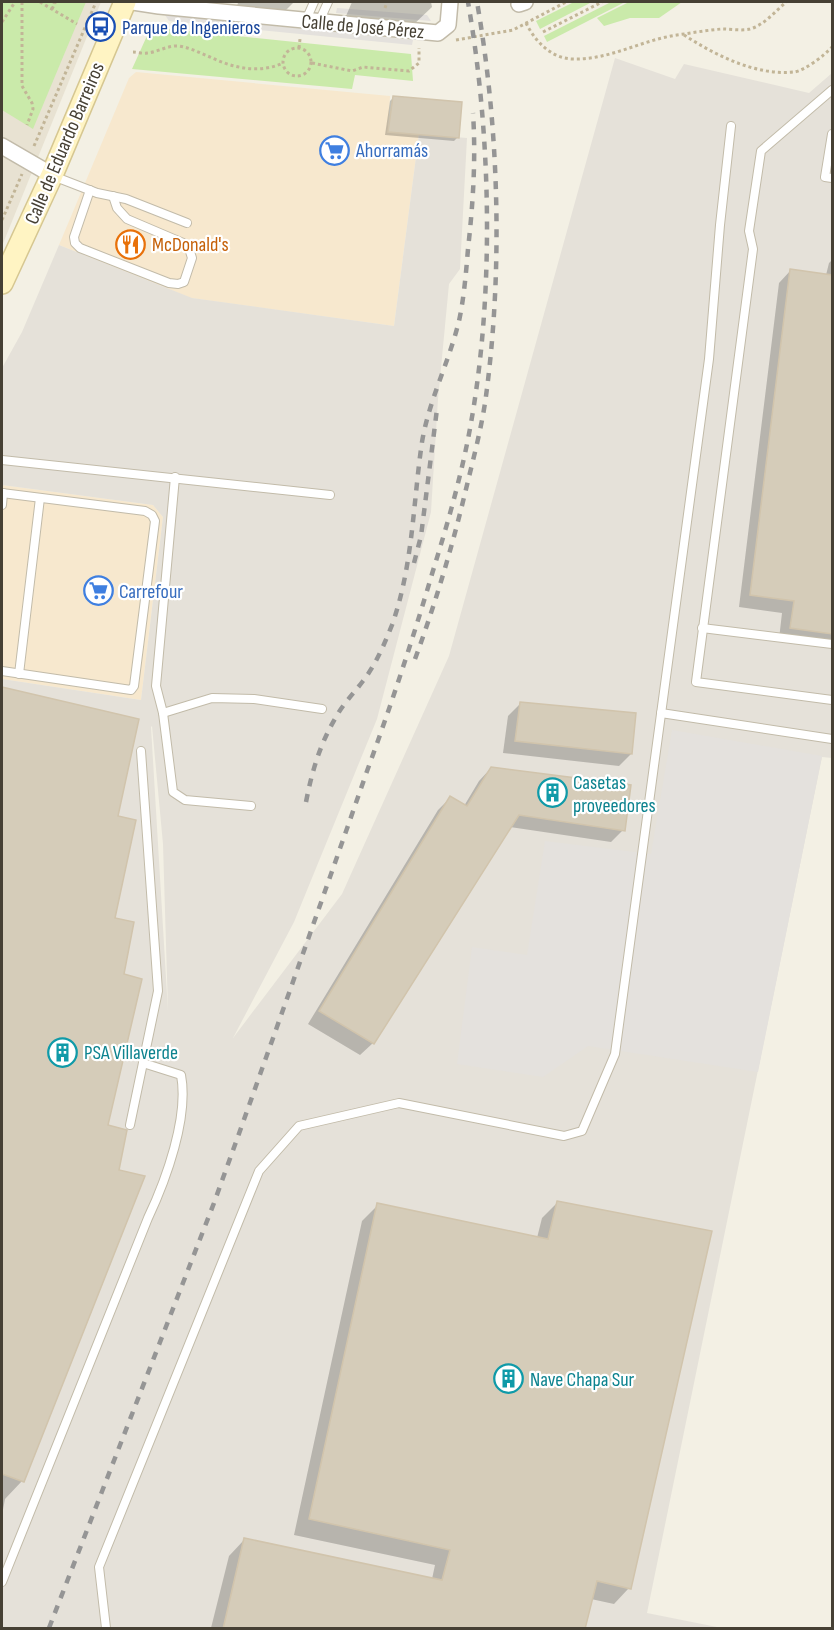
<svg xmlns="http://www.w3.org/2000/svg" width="834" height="1630" viewBox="0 0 834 1630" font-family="'Sofia Sans Condensed',sans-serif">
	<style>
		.residential { fill: #e8e2d2 }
		.commercial { fill: #f7e8ce }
		.industrial { fill: #e5e1d9; fill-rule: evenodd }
		.green { fill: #caeaaa }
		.parking { fill: #e4e1dd }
		.shadow { fill: #0003 }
		.building { fill: #d5ccb9; stroke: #d1c4ac; stroke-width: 1.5 }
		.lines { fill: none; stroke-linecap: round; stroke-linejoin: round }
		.lane-casing { stroke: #c2bba9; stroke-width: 10 }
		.street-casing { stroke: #c2bba9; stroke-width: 18 }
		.secondary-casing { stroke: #d6c791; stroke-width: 24 }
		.path { stroke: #c2b597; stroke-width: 3; stroke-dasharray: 3 3; stroke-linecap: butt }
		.lane { stroke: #fff; stroke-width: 8 }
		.street { stroke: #fff; stroke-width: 15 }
		.secondary { stroke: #fff4c3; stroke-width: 21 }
		.rail { stroke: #959595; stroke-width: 4.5; stroke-dasharray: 8 8; stroke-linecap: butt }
		.labels { text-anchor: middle; stroke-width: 4.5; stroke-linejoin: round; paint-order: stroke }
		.street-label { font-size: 20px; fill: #464034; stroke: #fff }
		.transit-label { font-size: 20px; fill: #164399; stroke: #fff; text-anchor: start }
		.shop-label { font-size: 20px; fill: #366cbe; stroke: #fff; text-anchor: start }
		.food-label { font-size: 20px; fill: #c56008; stroke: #fff; text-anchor: start }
		.culture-label { font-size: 20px; fill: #0d838f; stroke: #fff; text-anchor: start }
	</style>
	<rect width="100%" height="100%" fill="#f3f0e4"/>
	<polygon class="residential" points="2,2 101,2 2,246"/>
	<g class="commercial">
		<polygon points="136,72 390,96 388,131 419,134 394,326 191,298 59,245 129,78"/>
		<polygon points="2,485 153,505 163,517 141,700 2,679"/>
	</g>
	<path class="industrial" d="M615 58 675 79 684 64 809 93 832 73V758L822 757 647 1613 722 1628H2V679L141 700 163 517 153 505 2 485V368L22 332 59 245 192 298 394 326 419 134 467 138 460 269 449 284 438 399 431 512 377 719 294 922 233 1038 342 894 449 656ZM152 726 163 844 168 1011 151 727Z"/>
	<g class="green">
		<polygon points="2,2 86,2 33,129 2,110"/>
		<polygon points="574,2 592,2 540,29 536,21"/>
		<polygon points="611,2 625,2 547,42 544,36"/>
		<polygon points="629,2 682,2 659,18 630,18 604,26 597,18"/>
		<polygon points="151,27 411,54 413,81 355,75 352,89 132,69"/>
	</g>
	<g class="parking">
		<polygon points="337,8 427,15 431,21 336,13"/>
		<polygon points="165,15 413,40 412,45 169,21"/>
		<polygon points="672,730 822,756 758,1072 588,1046 543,1077 457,1064 472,947 527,955 545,841 651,854"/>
	</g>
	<g class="shadow">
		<polygon points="235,2 294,2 277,19 236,8 238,3"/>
		<polygon points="352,2 431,2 432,7 412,26 374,23 359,17 346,16"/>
		<polygon points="393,98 458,137 454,141 385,135 390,101"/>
		<polygon points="832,260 832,647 779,639 782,613 739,607 779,283 791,270 826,275 829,263"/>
		<polygon points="2,688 137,720 116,817 113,920 22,1481 5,1499 2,1515"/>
		<polygon points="520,704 631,754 619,766 503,753 508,716"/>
		<polygon points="491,768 623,830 611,842 510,827 373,1043 360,1055 308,1024 438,810 450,798 464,806 479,781"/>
		<polygon points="558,1202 629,1588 614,1604 591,1599 584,1628 211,1628 229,1556 244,1540 432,1579 435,1565 294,1535 362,1221 378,1205 537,1238 542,1218"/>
	</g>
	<g class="building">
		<polygon points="393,96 462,102 459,138 388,132"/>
		<polygon points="790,269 832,275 832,634 790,628 794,601 750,595"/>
		<polygon points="2,687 139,719 118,816 136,820 115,918 134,922 124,974 142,979 108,1125 127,1130 119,1170 145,1176 24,1482 2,1474"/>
		<polygon points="520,702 636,713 632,754 515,741"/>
		<polygon points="491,767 631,785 625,831 519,815 374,1044 319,1011 450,796 467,806"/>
		<polygon points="557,1201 712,1231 631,1589 597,1581 585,1629 223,1629 244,1538 442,1580 450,1550 309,1519 377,1203 548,1239"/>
	</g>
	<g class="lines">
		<defs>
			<g id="lane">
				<polyline points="306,20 314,2"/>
				<polyline points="319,22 328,2"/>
				<polyline points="832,90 761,151 749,231 753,249 696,682 832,700"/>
				<polyline points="832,134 825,177 832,178"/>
				<polyline points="53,176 97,193 126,199 187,223"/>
				<polyline points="90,190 74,237 75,243 80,248 169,283 178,284 184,282 192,258 188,245 127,219 117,208 113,196"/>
				<polyline points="2,460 330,495"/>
				<polyline points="175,477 156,686 163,713 173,792 185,800 251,806"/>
				<polyline points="2,493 145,511 152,515 155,521 134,686 131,690 2,671"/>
				<polyline points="2,505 3,493"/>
				<polyline points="702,628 832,644"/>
				<polyline points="19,674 40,498"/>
				<polyline points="163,713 212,698 254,699 322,709"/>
				<polyline points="661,713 832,739"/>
				<polyline points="130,1125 158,991 141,751"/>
				<path d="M2 1582 148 1218C166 1180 189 1117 181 1075L143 1063"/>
				<polyline points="106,1628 99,1567 259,1171 299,1126 399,1103 564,1136 582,1131 615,1054 709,359 720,225 731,126"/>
			</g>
			<g id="street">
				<polyline points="133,2 159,6 438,33 448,25 450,2"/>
				<polyline points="519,4 525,2"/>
				<polyline points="2,146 52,175"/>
			</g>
			<polyline id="secondary" points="2,283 52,175 125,2"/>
		</defs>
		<use href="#lane" class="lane-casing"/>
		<use href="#street" class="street-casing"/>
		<use href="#secondary" class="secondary-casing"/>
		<g class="path">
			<polyline points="22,2 22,86 32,103 33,109 27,125"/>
			<polyline points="40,2 77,24"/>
			<polyline points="385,8 387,2"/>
			<polyline points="52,9 55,3 53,2"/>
			<polyline points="2,22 15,2"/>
			<path d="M526 23C535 41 551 59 574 59 609 60 642 40 677 35 692 33 707 30 722 29 731 29 742 31 750 29 764 25 776 11 786 2"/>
			<polyline points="543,32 602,2"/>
			<path d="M684 35C715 55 756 76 794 72 804 71 825 55 832 47"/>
			<polyline points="456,40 513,30 566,2"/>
			<polyline points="299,48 300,39"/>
			<circle cx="297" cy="62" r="14"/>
			<path d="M133 52C137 52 143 54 147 53 158 52 168 45 179 46 191 48 200 53 210 57 233 68 259 74 283 63"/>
			<polyline points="312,63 352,71 363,67 409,71 419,63 419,48"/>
			<polyline points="34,146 96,2"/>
			<polyline points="2,220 22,174"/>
		</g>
		<use href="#lane" class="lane"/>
		<use href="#street" class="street"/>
		<use href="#secondary" class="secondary"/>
		<g class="rail">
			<polyline points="414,563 421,536 437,409"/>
			<path d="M415 659C436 602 453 544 467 485 474 456 482 426 486 396 503 269 499 128 477 2"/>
			<path d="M306 802C312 771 320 744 336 717 343 704 354 693 363 681 376 664 384 645 392 625 413 566 413 503 422 442 429 400 449 362 459 321 464 298 466 273 468 249 473 204 476 159 473 113"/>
			<path d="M49 1628 214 1203 241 1128C283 1010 325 892 366 774 390 708 412 642 432 574 445 532 458 488 467 444 495 306 492 140 468 2"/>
		</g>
	</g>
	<defs>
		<symbol id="bus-ring" viewBox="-11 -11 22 22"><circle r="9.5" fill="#fff" stroke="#1a4fb4" stroke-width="1.5"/><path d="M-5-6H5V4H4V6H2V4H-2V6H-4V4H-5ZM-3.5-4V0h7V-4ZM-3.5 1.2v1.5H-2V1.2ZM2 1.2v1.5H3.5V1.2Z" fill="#1a4fb4"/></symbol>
		<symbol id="supermarket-ring" viewBox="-11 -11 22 22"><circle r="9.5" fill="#fff" stroke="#3f7fe0" stroke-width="1.5"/><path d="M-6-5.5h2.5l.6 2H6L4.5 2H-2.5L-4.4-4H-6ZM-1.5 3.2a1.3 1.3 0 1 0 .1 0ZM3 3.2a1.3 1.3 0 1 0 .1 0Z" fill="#3f7fe0"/></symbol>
		<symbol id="restaurant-ring" viewBox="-11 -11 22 22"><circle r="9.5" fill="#fff" stroke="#e8710a" stroke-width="1.5"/><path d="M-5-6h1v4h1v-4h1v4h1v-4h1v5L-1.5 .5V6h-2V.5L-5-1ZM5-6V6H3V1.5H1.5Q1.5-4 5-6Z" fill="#e8710a"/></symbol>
		<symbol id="building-ring" viewBox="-11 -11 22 22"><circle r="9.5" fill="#fff" stroke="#0f9aa8" stroke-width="1.5"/><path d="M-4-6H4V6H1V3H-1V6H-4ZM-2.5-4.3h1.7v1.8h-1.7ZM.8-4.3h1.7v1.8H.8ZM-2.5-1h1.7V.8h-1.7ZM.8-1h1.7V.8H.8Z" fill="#0f9aa8"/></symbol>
	</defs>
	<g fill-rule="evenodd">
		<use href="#bus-ring" x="84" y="10" width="33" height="33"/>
		<use href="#supermarket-ring" x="318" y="134" width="33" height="33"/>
		<use href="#restaurant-ring" x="114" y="228" width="33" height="33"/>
		<use href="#supermarket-ring" x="82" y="574" width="33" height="33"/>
		<use href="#building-ring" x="536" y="776" width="33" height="33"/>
		<use href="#building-ring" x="46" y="1036" width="33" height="33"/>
		<use href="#building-ring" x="492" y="1362" width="33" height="33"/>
	</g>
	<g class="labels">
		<g class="street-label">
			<text transform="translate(363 26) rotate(5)" y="7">Calle de José Pérez</text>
			<text transform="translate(64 143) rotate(-67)" y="7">Calle de Eduardo Barreiros</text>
		</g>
		<g class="transit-label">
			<text x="122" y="34">Parque de Ingenieros</text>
		</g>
		<g class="shop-label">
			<text x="356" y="157">Ahorramás</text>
			<text x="119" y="598">Carrefour</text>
		</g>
		<g class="food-label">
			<text x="152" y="251">McDonald's</text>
		</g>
		<g class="culture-label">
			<text x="573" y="789">Casetas<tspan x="573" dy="23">proveedores</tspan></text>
			<text x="84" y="1059">PSA Villaverde</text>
			<text x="530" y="1386">Nave Chapa Sur</text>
		</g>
	</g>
	<rect width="834" height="1630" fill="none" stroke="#464034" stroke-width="6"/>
</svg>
